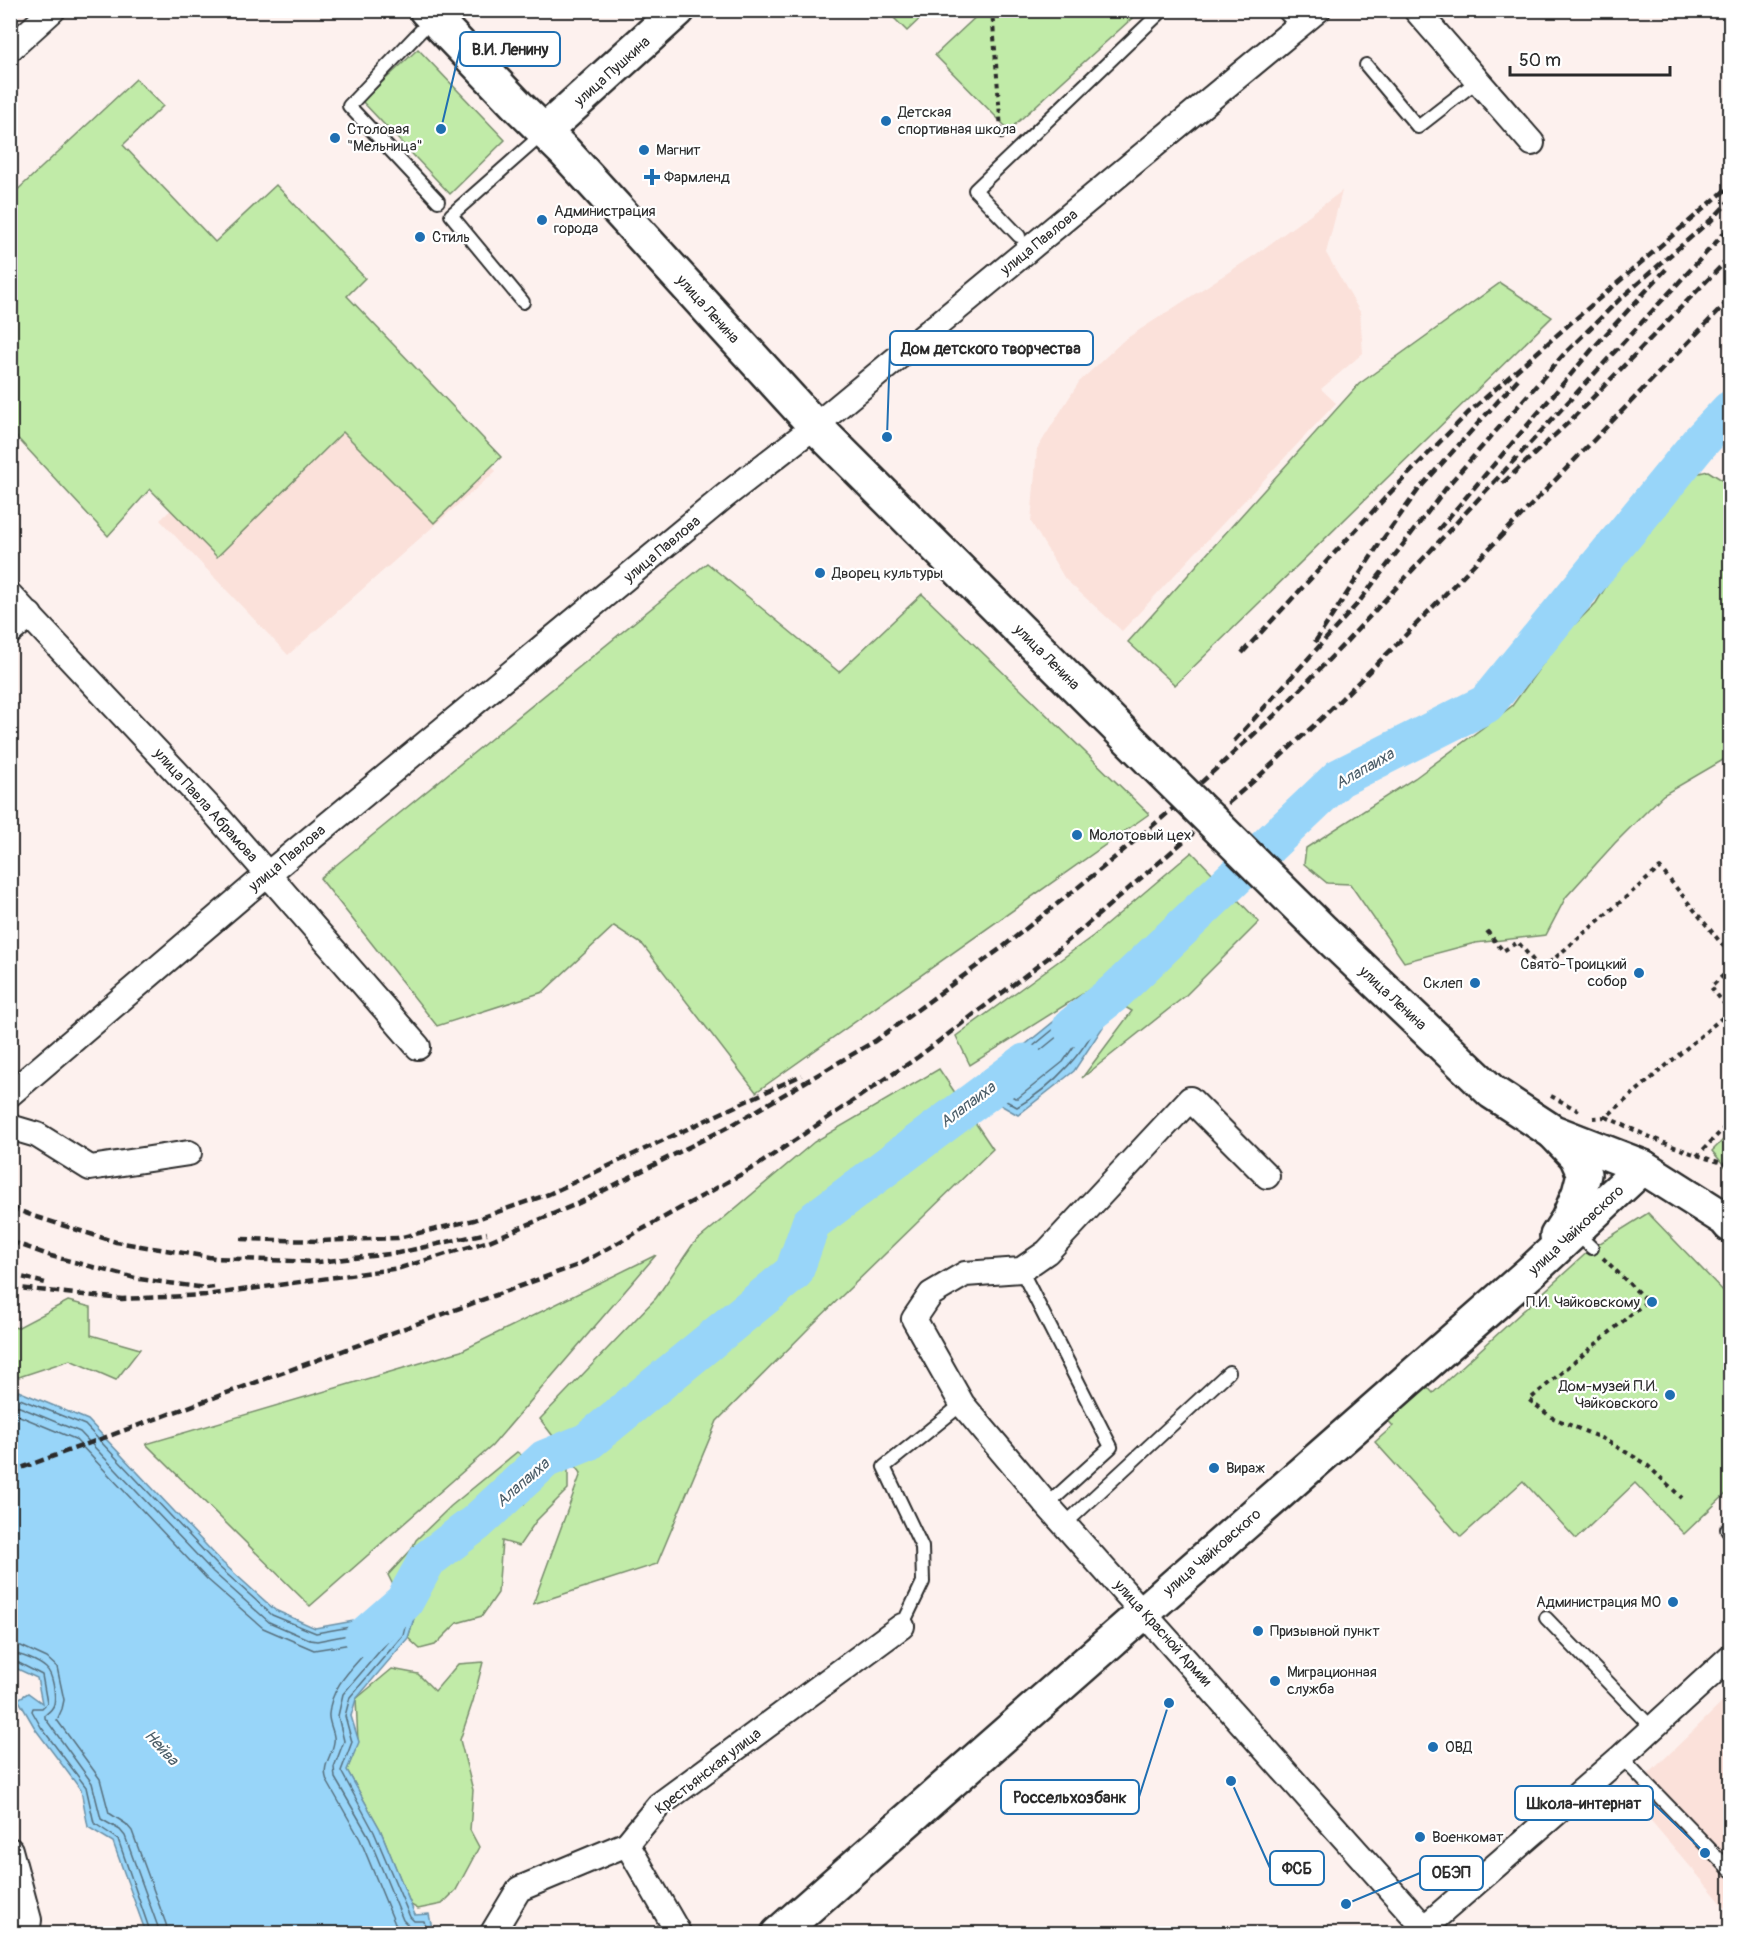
<svg xmlns="http://www.w3.org/2000/svg" width="1741" height="1944" viewBox="0 0 1741 1944" font-family="Pangolin,sans-serif">
	<style>
		.built { fill: #fbe1da }
		.green { fill: #c1eba8; stroke: #768b6a; stroke-width: 1.5 }
		.water { fill: #98d5f9; stroke: #6c91a7; stroke-width: 1.5 }
		.lines { fill: none; stroke-linecap: round; stroke-linejoin: round }
		.shore { stroke: #576f7d; stroke-width: 1.5 }
		.river { stroke: #98d5f9; stroke-width: 39 }
		.lane-casing { stroke: #2b2b2b; stroke-width: 16 }
		.street-casing { stroke: #2b2b2b; stroke-width: 28 }
		.secondary-casing { stroke: #2b2b2b; stroke-width: 38 }
		.path { stroke: #2b2b2b; stroke-width: 4; stroke-dasharray: 4.5 4.5; stroke-linecap: butt }
		.lane { stroke: #fff; stroke-width: 12 }
		.street { stroke: #fff; stroke-width: 24 }
		.secondary { stroke: #fff; stroke-width: 33 }
		.rail { stroke: #2b2b2b; stroke-width: 4.5; stroke-dasharray: 9 4.5; stroke-linecap: butt }
		.secondary-bridge-casing { stroke: #2b2b2b; stroke-width: 38; stroke-linecap: butt }
		.secondary-bridge { stroke: #fff; stroke-width: 33 }
		.poi-dot { fill: #1f6fb2; stroke: #fff; stroke-width: 2 }
		.labels { text-anchor: middle; stroke-width: 4.5; stroke-linejoin: round; paint-order: stroke }
		.street-label { font-size: 15px; fill: #2b2b2b; stroke: #fff }
		.poi-label { font-size: 15px; fill: #2b2b2b; stroke: #fff; text-anchor: start }
		.water-label { font-size: 16px; font-style: italic; fill: #4c5e69; stroke: #fff }
		.leader { fill: none; stroke: #1f6fb2; stroke-width: 2 }
		.callout-dot { fill: #1f6fb2; stroke: #fff; stroke-width: 2 }
		.callout { fill: #fff; stroke: #1f6fb2; stroke-width: 2 }
		.callout-label { font-size: 16px; text-anchor: middle; font-weight: bold; fill: #2b2b2b }
	</style>
	<rect width="100%" height="100%" fill="#fdf1ee"/>
	<filter id="ink" filterUnits="userSpaceOnUse"><feTurbulence type="fractalNoise" baseFrequency=".0167" numOctaves="2"/><feDisplacementMap in="SourceGraphic" scale="12" xChannelSelector="R" yChannelSelector="G"/><feConvolveMatrix kernelMatrix="1 2 1 2 8 2 1 2 1" color-interpolation-filters="sRGB"/></filter>
	<g filter="url(#ink)">
		<g class="built">
			<polygon points="1342,191 1326,253 1360,312 1363,353 1321,389 1336,403 1122,631 1065,579 1031,522 1037,449 1079,382 1124,340 1255,255"/>
			<polygon points="367,329 496,471 288,655 160,520"/>
			<polygon points="1730,1695 1730,1913 1628,1794"/>
		</g>
		<g class="green">
			<polygon points="887,11 928,11 907,31"/>
			<polygon points="982,11 982,10 1140,11 1009,130 935,55"/>
			<polygon points="418,49 505,140 450,194 362,101"/>
			<polygon points="136,79 163,106 123,145 215,242 276,185 365,278 347,296 501,457 434,523 343,432 217,557 150,489 108,536 11,431 11,196"/>
			<polygon points="1500,283 1552,317 1175,685 1128,642 1359,384"/>
			<polygon points="1708,471 1730,485 1730,756 1663,795 1615,843 1566,897 1546,935 1475,943 1404,962 1350,884 1327,883 1304,864 1306,848 1415,778 1512,706 1562,637 1596,603 1622,560 1682,477"/>
			<polygon points="707,563 839,672 922,594 1149,814 756,1092 643,945 614,926 543,992 437,1026 320,878"/>
			<polygon points="1192,852 1259,922 1184,997 1082,1078 1132,1011 1092,988 970,1065 956,1036 1093,936"/>
			<polygon points="939,1069 993,1149 811,1326 717,1421 657,1564 533,1604 581,1473 540,1419 656,1298 693,1244 814,1142"/>
			<polygon points="1730,1133 1730,1172 1712,1151"/>
			<polygon points="1648,1213 1730,1298 1730,1490 1684,1534 1635,1483 1576,1539 1523,1481 1461,1537 1375,1442 1393,1426 1383,1415 1422,1381 1433,1393 1592,1248"/>
			<polygon points="656,1255 492,1446 310,1606 146,1444 461,1351"/>
			<polygon points="68,1301 91,1307 91,1335 140,1349 116,1380 70,1360 19,1377 11,1375 11,1326 17,1328"/>
			<polygon points="517,1452 526,1458 424,1549 402,1587 396,1591 388,1575 411,1550 416,1540 451,1506"/>
			<polygon points="553,1458 568,1462 568,1489 536,1521 519,1546 502,1541 498,1593 482,1616 457,1623 435,1645 420,1649 408,1638 414,1618 426,1597 433,1564 449,1559 513,1500 524,1505 535,1477"/>
			<polygon points="483,1662 473,1701 460,1740 473,1790 470,1830 479,1847 456,1890 442,1904 418,1909 411,1905 380,1829 347,1770 358,1742 356,1699 392,1669 418,1674 435,1691 458,1664"/>
		</g>
		<g class="water">
			<polygon points="1114,993 1103,1027 1074,1071 1018,1115 983,1095 985,1077 1057,1019"/>
			<polygon points="11,1388 88,1420 223,1563 275,1610 315,1628 365,1619 390,1593 404,1602 414,1618 408,1638 356,1699 351,1716 359,1742 347,1770 380,1829 415,1915 429,1914 433,1933 146,1933 113,1842 88,1827 81,1790 36,1730 18,1699 28,1693 42,1703 37,1678 11,1666"/>
		</g>
		<g class="lines">
			<g class="shore">
				<path d="M1098 1007H1101L1102 1010C1091 1048 1051 1088 1017 1107L990 1092 992 1080 1060 1024Z"/>
				<polygon points="1084,1021 1087,1022 1088,1026 1063,1062 1018,1098 1015,1098 998,1088 999,1084 1064,1031"/>
				<polyline points="10,1395 85,1425 219,1567 272,1615 316,1633 367,1624 390,1602 400,1607 407,1619 403,1635 350,1697 345,1716 352,1742 341,1771 374,1832 410,1917 414,1921 424,1921 427,1934"/>
				<polyline points="10,1403 80,1432 213,1572 269,1622 310,1640 317,1641 369,1631 390,1612 395,1613 399,1620 396,1632 343,1694 338,1716 344,1741 334,1767 335,1778 368,1835 403,1920 409,1926 418,1929 420,1934"/>
				<path d="M10 1412 75 1439 207 1579 263 1628 314 1650 370 1641 372 1642V1645C355 1666 331 1685 329 1714 328 1724 336 1733 334 1742 332 1757 321 1765 327 1781L360 1839 395 1924 403 1934"/>
				<polyline points="10,1644 21,1646 47,1658 57,1667 64,1700 62,1709 57,1720 100,1779 109,1813 126,1824 132,1831 166,1924 168,1934"/>
				<path d="M10 1653C21 1654 38 1661 46 1668 53 1674 56 1695 54 1704 53 1709 49 1712 45 1715V1718L92 1783 101 1819 120 1830 125 1836 158 1927 159 1934"/>
				<polyline points="10,1661 15,1661 42,1675 47,1703 42,1708 33,1708 32,1711 41,1727 86,1787 94,1823 118,1839 151,1934"/>
			</g>
			<g class="river">
				<polyline points="1072,1027 1114,993 1339,778 1486,704 1699,443 1730,410"/>
				<polyline points="364,1637 404,1602 427,1560 476,1523 545,1459 587,1442 794,1272 811,1223 1025,1063"/>
			</g>
			<defs>
				<g id="lane">
					<polyline points="1282,10 1299,28"/>
					<polyline points="432,19 349,106 438,201"/>
					<polyline points="1366,65 1418,127 1477,81"/>
					<polyline points="1019,236 975,190 1163,10"/>
					<polyline points="523,302 451,215 545,132"/>
					<polyline points="1575,1232 1592,1248"/>
					<polyline points="1021,1270 1111,1447 1047,1505"/>
					<polyline points="1065,1524 1229,1372"/>
					<polyline points="1727,1529 1730,1532"/>
					<polyline points="1546,1618 1652,1728"/>
					<polyline points="902,1626 923,1582 922,1547 884,1467 962,1404"/>
					<polyline points="1621,1757 1730,1870"/>
				</g>
				<g id="street">
					<polyline points="1416,10 1532,143"/>
					<polyline points="10,49 53,10"/>
					<polyline points="10,595 211,809 418,1047"/>
					<polyline points="10,632 30,615"/>
					<polyline points="10,1094 268,874 725,496 815,426 1318,10"/>
					<polyline points="10,1127 37,1135 90,1168 189,1153"/>
					<polyline points="1267,1176 1190,1099 1047,1252 1021,1270 965,1274 931,1294 914,1319 962,1404 1047,1505 1430,1934"/>
					<polyline points="627,1844 679,1934"/>
					<polyline points="10,1850 29,1920 27,1934"/>
					<polyline points="492,1934 519,1889 627,1844 659,1805 902,1626"/>
					<polyline points="1417,1934 1621,1757 1730,1657"/>
				</g>
				<g id="secondary">
					<polyline points="426,10 517,105 565,152 815,426 1151,761"/>
					<polyline points="545,131 678,10"/>
					<polyline points="1324,932 1492,1092 1553,1132 1643,1167 1725,1219 1730,1225"/>
					<polyline points="1554,1133 1576,1156 1584,1174 1579,1193 1568,1219 1557,1236"/>
					<polyline points="778,1934 1534,1269 1643,1167"/>
				</g>
			</defs>
			<use href="#lane" class="lane-casing"/>
			<use href="#street" class="street-casing"/>
			<use href="#secondary" class="secondary-casing"/>
			<g class="path">
				<polyline points="992,10 1002,143"/>
				<polyline points="1487,931 1503,951 1518,942 1541,970 1660,868 1730,954"/>
				<polyline points="1730,969 1711,987 1730,1011"/>
				<polyline points="1551,1096 1581,1112"/>
				<path d="M1606 1117C1647 1136 1687 1154 1730 1165"/>
				<polyline points="1593,1118 1606,1117 1730,1011"/>
				<polyline points="1697,1156 1730,1122"/>
				<polyline points="1603,1258 1647,1301 1529,1400 1551,1417 1603,1439 1645,1463 1682,1498"/>
			</g>
			<use href="#lane" class="lane"/>
			<use href="#street" class="street"/>
			<use href="#secondary" class="secondary"/>
			<g class="rail">
				<polyline points="1708,224 1730,200"/>
				<polyline points="1503,483 1570,421 1730,257"/>
				<polyline points="1438,530 1595,346 1669,266"/>
				<polyline points="1315,642 1380,543 1419,489 1518,379"/>
				<polyline points="1242,653 1387,496 1468,413 1565,328 1730,186"/>
				<polyline points="1234,741 1359,602 1450,483 1565,353 1621,298 1713,218"/>
				<polyline points="10,1207 33,1216 116,1242 215,1258 318,1262 398,1253 487,1233"/>
				<polyline points="241,1239 319,1241 398,1238 474,1220 549,1194 802,1075"/>
				<polyline points="10,1241 51,1256 139,1279 206,1288 214,1287"/>
				<polyline points="10,1274 49,1284"/>
				<polyline points="10,1287 122,1299 207,1295 400,1268 489,1241 579,1203 732,1125 875,1041 1004,946 1101,869 1169,812 1276,714 1346,642 1730,227"/>
				<polyline points="10,1472 578,1265 758,1165 918,1057 1048,958 1256,779 1323,717 1397,644 1730,299"/>
			</g>
			<defs>
				<polyline id="secondary-bridge" points="1151,761 1324,932"/>
			</defs>
			<use href="#secondary-bridge" class="secondary-bridge-casing"/>
			<use href="#secondary-bridge" class="secondary-bridge"/>
		</g>
	</g>
	<g class="poi-dot">
		<circle cx="886" cy="121" r="6"/>
		<circle cx="335" cy="138" r="6"/>
		<circle cx="644" cy="150" r="6"/>
		<path d="M649 168h6v6h6v6h-6v6h-6v-6h-6v-6h6z"/>
		<circle cx="542" cy="220" r="6"/>
		<circle cx="420" cy="237" r="6"/>
		<circle cx="820" cy="573" r="6"/>
		<circle cx="1077" cy="835" r="6"/>
		<circle cx="1639" cy="973" r="6"/>
		<circle cx="1475" cy="983" r="6"/>
		<circle cx="1652" cy="1302" r="6"/>
		<circle cx="1670" cy="1395" r="6"/>
		<circle cx="1214" cy="1468" r="6"/>
		<circle cx="1673" cy="1602" r="6"/>
		<circle cx="1258" cy="1631" r="6"/>
		<circle cx="1275" cy="1681" r="6"/>
		<circle cx="1433" cy="1747" r="6"/>
		<circle cx="1420" cy="1837" r="6"/>
	</g>
	<g class="labels">
		<g class="street-label">
			<text transform="translate(612 71) rotate(-42)" y="5">улица Пушкина</text>
			<text transform="translate(1039 242) rotate(-39)" y="5">улица Павлова</text>
			<text transform="translate(708 309) rotate(48)" y="5">улица Ленина</text>
			<text transform="translate(662 549) rotate(-40)" y="5">улица Павлова</text>
			<text transform="translate(1047 657) rotate(45)" y="5">улица Ленина</text>
			<text transform="translate(206 805) rotate(48)" y="5">улица Павла Абрамова</text>
			<text transform="translate(287 858) rotate(-40)" y="5">улица Павлова</text>
			<text transform="translate(1393 998) rotate(43)" y="5">улица Ленина</text>
			<text transform="translate(1576 1230) rotate(-43)" y="5">улица Чайковского</text>
			<text transform="translate(1212 1552) rotate(-41)" y="5">улица Чайковского</text>
			<text transform="translate(1163 1633) rotate(48)" y="5">улица Красной Армии</text>
			<text transform="translate(708 1771) rotate(-38)" y="5">Крестьянская улица</text>
		</g>
		<g class="poi-label">
			<text x="898" y="117">Детская<tspan x="898" dy="17">спортивная школа</tspan></text>
			<text x="347" y="134">Столовая<tspan x="347" dy="17">"Мельница"</tspan></text>
			<text x="656" y="155">Магнит</text>
			<text x="664" y="182">Фармленд</text>
			<text x="554" y="216">Администрация<tspan x="554" dy="17">города</tspan></text>
			<text x="432" y="242">Стиль</text>
			<text x="832" y="578">Дворец культуры</text>
			<text x="1089" y="840">Молотовый цех</text>
			<text x="1627" y="969" text-anchor="end">Свято-Троицкий<tspan x="1627" dy="17">собор</tspan></text>
			<text x="1463" y="988" text-anchor="end">Склеп</text>
			<text x="1640" y="1307" text-anchor="end">П.И. Чайковскому</text>
			<text x="1658" y="1391" text-anchor="end">Дом-музей П.И.<tspan x="1658" dy="17">Чайковского</tspan></text>
			<text x="1226" y="1473">Вираж</text>
			<text x="1661" y="1607" text-anchor="end">Администрация МО</text>
			<text x="1270" y="1636">Призывной пункт</text>
			<text x="1287" y="1677">Миграционная<tspan x="1287" dy="17">служба</tspan></text>
			<text x="1445" y="1752">ОВД</text>
			<text x="1432" y="1842">Военкомат</text>
		</g>
		<g class="water-label">
			<text transform="translate(1364 768) rotate(-30)" y="6">Алапаиха</text>
			<text transform="translate(967 1104) rotate(-37)" y="6">Алапаиха</text>
			<text transform="translate(522 1482) rotate(-41)" y="6">Алапаиха</text>
			<text transform="translate(162 1747) rotate(47)" y="6">Нейва</text>
		</g>
	</g>
	<path class="leader" d="M441 129L460 49M887 437L890 348M1169 1703L1139 1797M1705 1853L1653 1803M1231 1781L1270 1868M1346 1904L1420 1873"/>
	<g class="callout-dot">
		<circle cx="441" cy="129" r="6"/>
		<circle cx="887" cy="437" r="6"/>
		<circle cx="1169" cy="1703" r="6"/>
		<circle cx="1705" cy="1853" r="6"/>
		<circle cx="1231" cy="1781" r="6"/>
		<circle cx="1346" cy="1904" r="6"/>
	</g>
	<g class="callout">
		<rect x="460" y="32" width="100" height="34" rx="6"/>
		<rect x="890" y="331" width="203" height="34" rx="6"/>
		<rect x="1001" y="1780" width="138" height="34" rx="6"/>
		<rect x="1515" y="1786" width="138" height="34" rx="6"/>
		<rect x="1270" y="1851" width="54" height="34" rx="6"/>
		<rect x="1420" y="1856" width="63" height="34" rx="6"/>
	</g>
	<g class="callout-label">
		<text x="510" y="55">В.И. Ленину</text>
		<text x="991" y="354">Дом детского творчества</text>
		<text x="1070" y="1803">Россельхозбанк</text>
		<text x="1584" y="1809">Школа-интернат</text>
		<text x="1297" y="1874">ФСБ</text>
		<text x="1451" y="1878">ОБЭП</text>
	</g>
	<rect width="1741" height="1944" fill="none" stroke="#fff" stroke-width="36"/>
	<rect x="18" y="18" width="1705" height="1908" fill="none" stroke="#2b2b2b" stroke-width="2" filter="url(#ink)"/>
	<path d="M1510 66v9h160v-9" fill="none" stroke="#2b2b2b" stroke-width="3"/>
	<text x="1519" y="66" font-size="18" fill="#2b2b2b" stroke="#ffffff" stroke-width="4.5" paint-order="stroke">50 m</text>
</svg>
